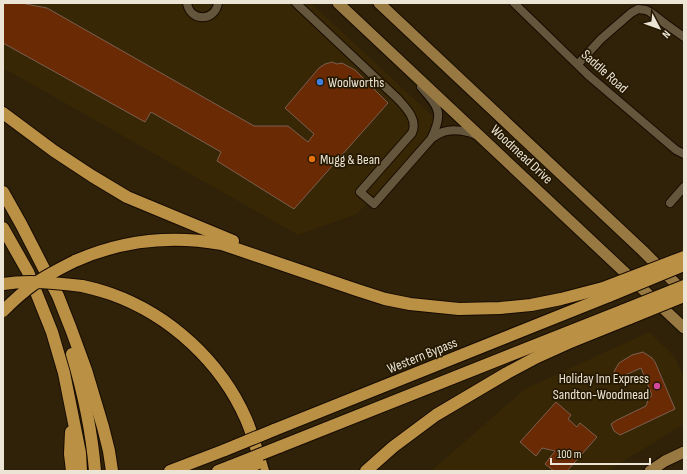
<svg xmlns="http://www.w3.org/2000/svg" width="687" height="474" viewBox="0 0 687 474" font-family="'Sofia Sans Condensed',sans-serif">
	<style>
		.built { fill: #372705 }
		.building { fill: #6a2a03; stroke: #7c5f52 }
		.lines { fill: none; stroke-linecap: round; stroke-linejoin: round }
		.minor-casing { stroke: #170b00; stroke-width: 10 }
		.major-casing { stroke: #170b00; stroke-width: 13 }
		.highway-casing { stroke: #170b00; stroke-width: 14 }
		.minor { stroke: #64563c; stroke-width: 8 }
		.major { stroke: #987941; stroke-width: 11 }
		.highway { stroke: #ba9045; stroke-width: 12 }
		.highway-bridge-casing { stroke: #170b00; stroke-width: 14; stroke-linecap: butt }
		.highway-bridge { stroke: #ba9045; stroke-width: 12 }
		.shop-dot { fill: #3f7fe0; stroke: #251901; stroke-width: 1.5 }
		.food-dot { fill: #e8710a; stroke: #251901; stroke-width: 1.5 }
		.hotel-dot { fill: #d1479c; stroke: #251901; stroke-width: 1.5 }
		.labels { text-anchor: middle; stroke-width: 3.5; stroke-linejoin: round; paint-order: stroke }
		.street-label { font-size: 14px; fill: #ece4d5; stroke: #251901 }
		.poi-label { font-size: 14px; fill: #ece4d5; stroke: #251901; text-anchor: start }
	</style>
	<rect width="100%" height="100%" fill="#2f2209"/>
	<g class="built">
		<polygon points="3,3 311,3 441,124 357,214 298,235 3,68"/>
		<polygon points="649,332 675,357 684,378 684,424 607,471 431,471 525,389"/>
	</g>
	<g class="building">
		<polygon points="3,3 24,3 26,4 47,8 254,126 288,126 308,142 314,134 285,108 319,68 325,64 332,62 337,64 342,63 355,70 388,103 294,209 217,161 221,152 151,112 145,122 3,43"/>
		<polygon points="643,352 652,358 655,362 675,409 620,435 614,431 611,424 617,420 646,406 648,400 652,395 641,368 621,377 618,374 612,376 616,368 619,363 632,355"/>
		<polygon points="556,402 571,415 568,419 577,427 580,423 597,437 567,471 554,471 545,464 555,451 542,448 536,456 520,442"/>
	</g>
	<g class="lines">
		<defs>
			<g id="minor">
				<path d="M187 3C190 22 215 22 218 3"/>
				<path d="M296 3 398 99C407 109 418 120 412 133L360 192 374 204 431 139C444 112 439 108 421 87"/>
				<polyline points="514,3 588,75 676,150 684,154"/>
				<polyline points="578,64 601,39 631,13 638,9 646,10 650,12 667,25 684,37"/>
				<path d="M432 138C436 136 439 133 443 132 453 128 468 131 478 136"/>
				<polyline points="670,203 684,187"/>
			</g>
			<g id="major">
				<polyline points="338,3 684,328"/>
				<polyline points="379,3 643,251 684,292"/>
				<polyline points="650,471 665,461 684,452"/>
			</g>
			<g id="highway">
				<polyline points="3,113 54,151 92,176 127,197 233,241"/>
				<polyline points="3,192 21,224 58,296 71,329 86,370 103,427 109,451 112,471"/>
				<polyline points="3,228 28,272 52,332 64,373 80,453 81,471"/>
				<path d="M75 261C122 240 172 235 222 244L357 290 385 299 410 304 459 309 500 308 531 305 561 299 603 288"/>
				<path d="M82 286C92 288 102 291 111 294 170 315 221 362 246 419 253 435 258 454 263 471"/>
				<path d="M72 354C83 391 92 433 95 471"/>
				<polyline points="274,430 609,296"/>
				<polyline points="71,432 70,454 72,471"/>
				<polyline points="279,447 624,310"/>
				<polyline points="170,471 225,450"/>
				<polyline points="218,471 231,466"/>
				<polyline points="366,471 393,447 436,415 507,373 537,357 568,343 630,318"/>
			</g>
		</defs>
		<use href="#minor" class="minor-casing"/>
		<use href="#major" class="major-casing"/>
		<use href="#highway" class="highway-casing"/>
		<use href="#minor" class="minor"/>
		<use href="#major" class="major"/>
		<use href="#highway" class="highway"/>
		<defs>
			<g id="highway-bridge">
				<path d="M3 284C29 280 56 283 82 286"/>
				<polyline points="603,288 684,257"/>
				<polyline points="609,296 684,265"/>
				<polyline points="624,310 684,286"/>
				<path d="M3 311C13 301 23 292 34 284 47 275 61 268 75 261"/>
				<polyline points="630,318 684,296"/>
				<polyline points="225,450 274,430"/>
				<polyline points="231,466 279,447"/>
				<polyline points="241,471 258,463"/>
			</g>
		</defs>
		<use href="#highway-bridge" class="highway-bridge-casing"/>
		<use href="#highway-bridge" class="highway-bridge"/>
	</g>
	<circle class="shop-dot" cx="320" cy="82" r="4"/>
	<circle class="food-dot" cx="312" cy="159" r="4"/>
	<circle class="hotel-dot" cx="657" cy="386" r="4"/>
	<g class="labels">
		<g class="street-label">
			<text transform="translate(605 71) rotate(42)" y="5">Saddle Road</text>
			<text transform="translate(522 154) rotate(43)" y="5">Woodmead Drive</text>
			<text transform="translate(422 355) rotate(-22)" y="5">Western Bypass</text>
		</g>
		<g class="poi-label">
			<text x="328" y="87">Woolworths</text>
			<text x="320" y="164">Mugg &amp; Bean</text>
			<text x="649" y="383" text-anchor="end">Holiday Inn Express<tspan x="649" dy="16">Sandton-Woodmead</tspan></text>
		</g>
	</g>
	<rect width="687" height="474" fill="none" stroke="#ece4d5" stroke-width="8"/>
	<g transform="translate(659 28) rotate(131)" stroke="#251901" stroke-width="3" paint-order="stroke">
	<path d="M0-3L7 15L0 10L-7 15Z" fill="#ece4d5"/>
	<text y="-6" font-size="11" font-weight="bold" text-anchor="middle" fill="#ece4d5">N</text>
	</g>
	<path d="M551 458v6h99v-6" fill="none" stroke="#ece4d5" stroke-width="2"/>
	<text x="557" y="458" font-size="12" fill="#ece4d5" stroke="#251901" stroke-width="3" paint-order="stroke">100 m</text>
</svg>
